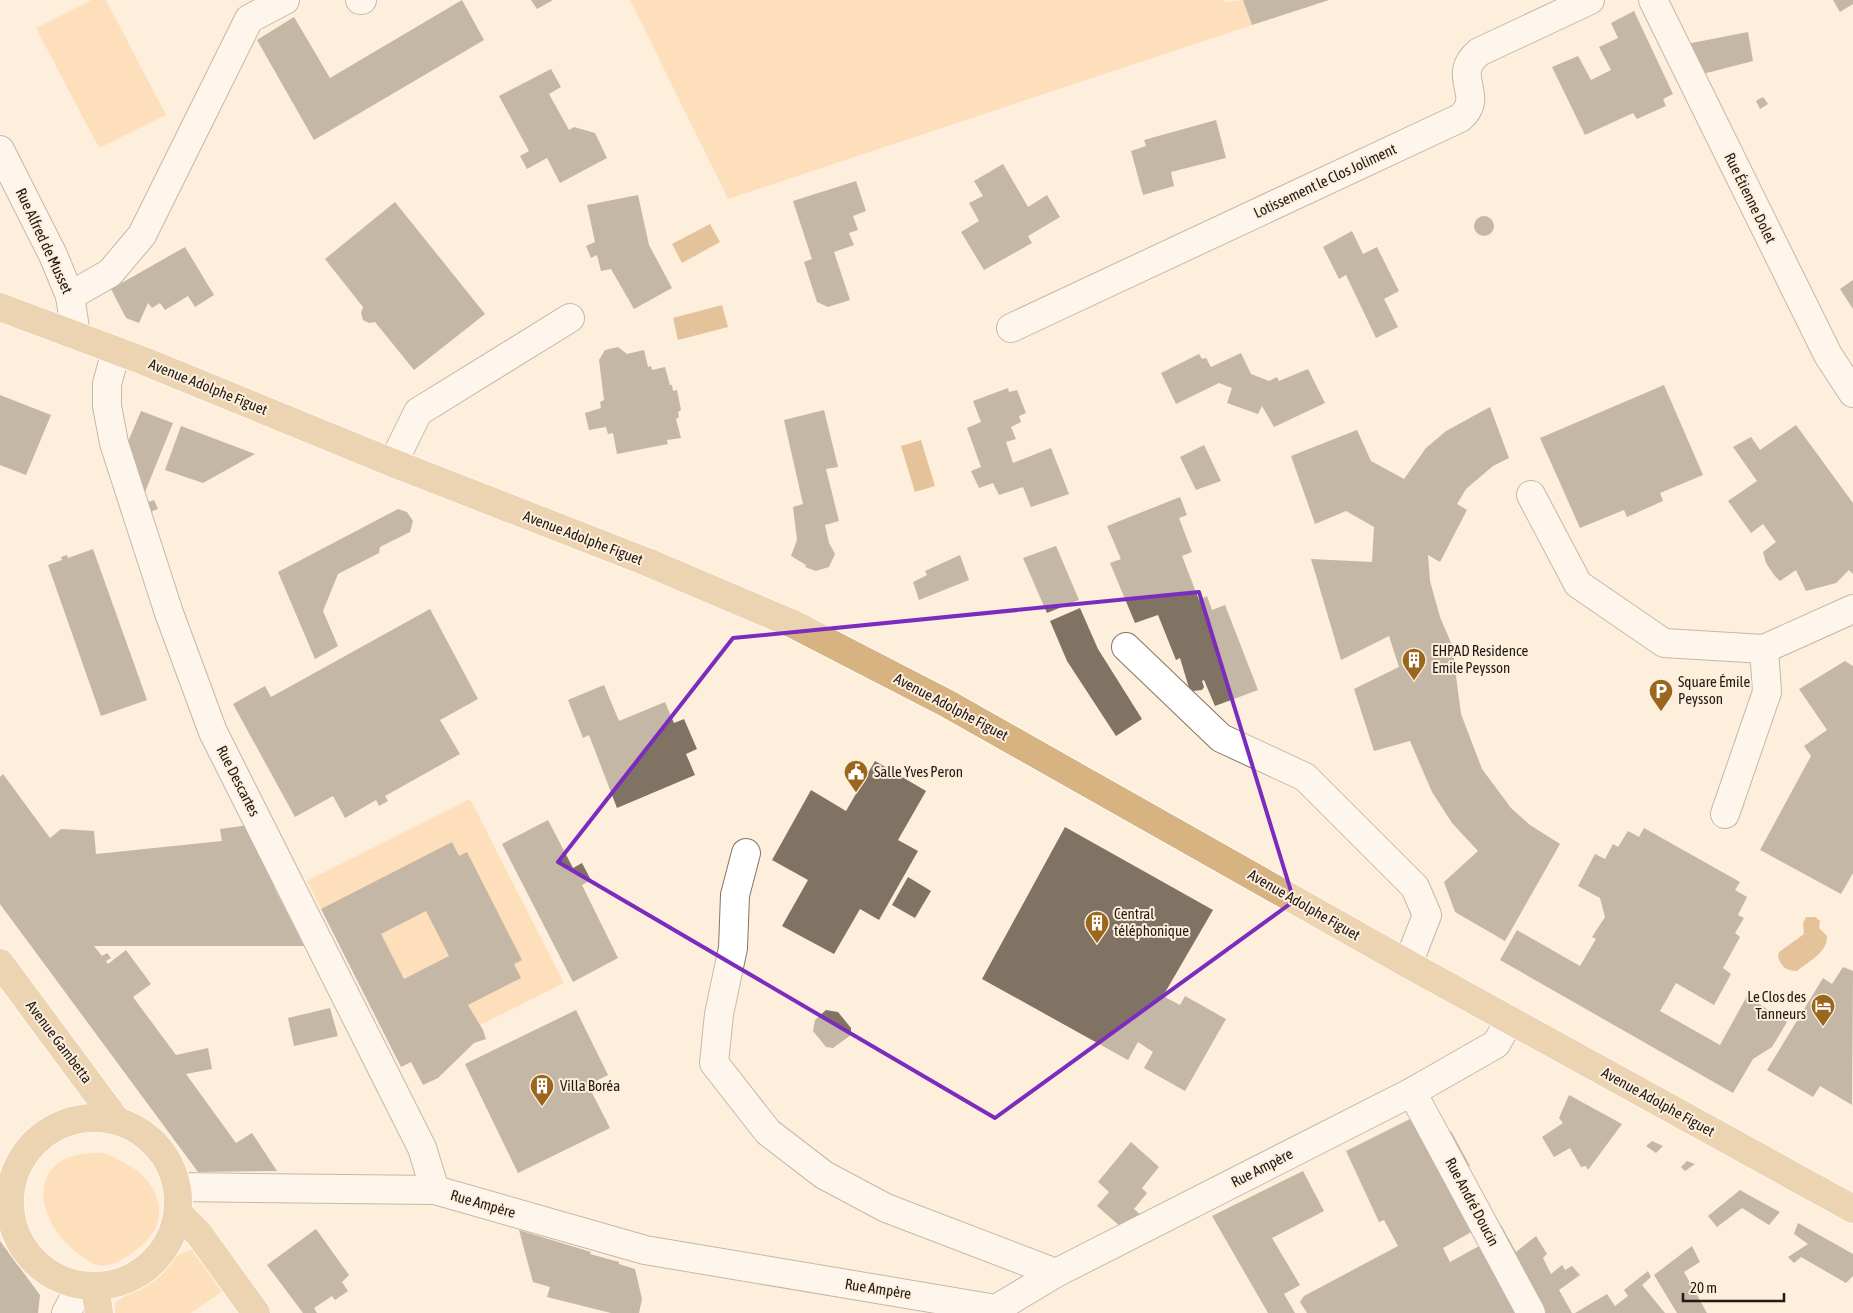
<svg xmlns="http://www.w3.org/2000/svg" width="1853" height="1313" viewBox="0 0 1853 1313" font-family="'Asap Condensed',sans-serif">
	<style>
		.green { fill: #fecc93 }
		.water { fill: #c58e4a }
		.building { fill: #817363; fill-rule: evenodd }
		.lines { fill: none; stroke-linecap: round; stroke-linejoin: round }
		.minor-casing { stroke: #847566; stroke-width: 30 }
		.major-casing { stroke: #fff; stroke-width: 30 }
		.minor { stroke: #fff; stroke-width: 28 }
		.major { stroke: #d8b382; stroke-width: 28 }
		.marked { fill: none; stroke: #7b2cbf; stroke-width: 4; stroke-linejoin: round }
		.labels { text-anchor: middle; stroke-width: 4; stroke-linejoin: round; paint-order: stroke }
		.street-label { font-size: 15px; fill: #201b14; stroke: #feeedc }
		.poi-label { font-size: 15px; fill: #201b14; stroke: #feeedc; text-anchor: start }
	</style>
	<rect width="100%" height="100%" fill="#feeedc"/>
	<g class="green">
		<polygon points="91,0 106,0 166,115 99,148 36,28"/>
		<polygon points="630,0 1224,0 1225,2 1243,0 1252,25 728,199"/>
		<polygon points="470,799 564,983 401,1065 307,881"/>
		<path d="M104 1153C118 1159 133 1166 143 1176 168 1201 163 1231 136 1250 125 1258 112 1268 98 1265 92 1264 84 1258 79 1254 29 1216 27 1149 104 1153Z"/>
		<polygon points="193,1249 199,1252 227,1288 191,1313 115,1313 115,1303 180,1254"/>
	</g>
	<g class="water">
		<polygon points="710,224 720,242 682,263 672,244"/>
		<polygon points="722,305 728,327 678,340 673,318"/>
		<polygon points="921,440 935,486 915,492 901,446"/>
		<path d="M1806 917H1815L1820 921 1819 928 1827 936C1828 952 1808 962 1797 971 1786 971 1781 966 1778 957L1779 952 1804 934 1803 923Z"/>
	</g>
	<g class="building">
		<polygon points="462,0 484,40 314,140 257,40 294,17 330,78"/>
		<polygon points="531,0 553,0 537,9"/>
		<polygon points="1243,0 1329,0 1252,25"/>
		<polygon points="1833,0 1853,0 1853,4 1840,12"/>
		<polygon points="1634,11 1673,94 1663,99 1666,106 1637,119 1633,113 1585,135 1552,67 1578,56 1591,80 1611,70 1599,47 1618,38 1611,23"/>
		<polygon points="1748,32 1753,61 1691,77 1676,46"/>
		<polygon points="551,69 561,87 549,94 569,130 574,127 595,133 607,158 560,183 547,158 527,169 520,156 529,151 499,96"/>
		<polygon points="1763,97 1768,104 1760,109 1756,101"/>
		<polygon points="1216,120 1226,158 1171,172 1174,186 1143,195 1131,151 1146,146 1144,140"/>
		<polygon points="1003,164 1028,207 1047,195 1060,217 1028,236 1032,243 984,270 961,232 979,221 969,203 983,196 974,181"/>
		<polygon points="856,181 866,211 853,216 858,230 849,233 854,245 834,252 850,300 828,307 817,302 804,262 812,259 793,201"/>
		<polygon points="638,195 649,245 672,288 634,309 611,269 601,271 597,255 591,258 586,246 595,242 587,205"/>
		<polygon points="395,202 485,314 414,370 375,322 369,323 363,320 361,313 363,307 325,259"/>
		<circle cx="1484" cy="226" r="10"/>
		<polygon points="1352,231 1363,254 1377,247 1399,291 1384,299 1398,327 1376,338 1346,275 1339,279 1323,247"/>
		<polygon points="185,247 214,295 195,307 188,296 165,310 160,303 152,308 148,303 139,323 126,318 111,289"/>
		<polygon points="1853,280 1853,309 1840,289"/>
		<polygon points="618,347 627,354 644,350 648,367 651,366 652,370 665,367 670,385 672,385 673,391 677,390 681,410 678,412 679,417 676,419 681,438 667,440 668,444 617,454 613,433 608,434 606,427 589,430 585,413 601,408 600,402 604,400 599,360 605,350"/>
		<polygon points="1241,353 1251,374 1269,381 1277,377 1279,381 1308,369 1325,403 1274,427 1262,406 1258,414 1227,403 1232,388 1219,383 1176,404 1161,373 1199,354 1202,359 1206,358 1211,367"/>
		<polygon points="1664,385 1703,475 1660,493 1663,501 1627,517 1624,510 1580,528 1540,438"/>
		<polygon points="1008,388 1009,392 1017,390 1026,413 1019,416 1021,422 1011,427 1016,439 1006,442 1013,463 1051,448 1069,494 1031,507 1023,487 999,495 993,483 979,488 971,471 981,467 967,428 981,422 973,401"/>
		<polygon points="0,395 51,415 26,475 0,465"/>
		<polygon points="1490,407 1509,458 1493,466 1466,489 1457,504 1467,510 1440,562 1428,555 1430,581 1440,617 1452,645 1461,714 1482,769 1511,808 1530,825 1560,844 1505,941 1455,912 1444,882 1478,851 1452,823 1432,792 1410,741 1374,751 1354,689 1399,667 1389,636 1341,660 1311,559 1372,562 1374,527 1346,511 1315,524 1291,456 1357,430 1371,461 1404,479 1426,448 1446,431"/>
		<polygon points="824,410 838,467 826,469 839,521 825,525 829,543 835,554 829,567 816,571 805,567 806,565 791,556 797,540 793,507 803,504 784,420"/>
		<polygon points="141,411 173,423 143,497 127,444"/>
		<polygon points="1796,425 1853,503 1853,574 1849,570 1836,583 1806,591 1796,570 1780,581 1774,575 1766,563 1763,552 1776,542 1763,524 1751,533 1728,501 1757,481 1733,447 1751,437 1760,450"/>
		<polygon points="181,426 255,454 203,483 165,470"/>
		<polygon points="1204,445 1221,481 1196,490 1180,457"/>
		<polygon points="1180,497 1187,515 1179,518 1192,552 1182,556 1199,600 1207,596 1212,610 1225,605 1258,690 1215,706 1204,680 1202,681 1204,687 1202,690 1193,691 1189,688 1180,658 1176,660 1158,615 1135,623 1110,563 1121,559 1107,526"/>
		<polygon points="154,500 158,509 150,512 145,503"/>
		<polygon points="398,509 407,512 413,521 410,532 380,547 379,553 338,574 323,611 338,646 315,659 278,572"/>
		<polygon points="1056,546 1079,600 1047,613 1023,558"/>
		<polygon points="93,549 147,700 101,716 48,565 62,560 61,557 67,555 68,558"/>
		<polygon points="960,555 969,580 919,600 913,582 927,575 925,571"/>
		<polygon points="1080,608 1098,649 1142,719 1116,736 1067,661 1050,621"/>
		<polygon points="430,609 478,699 440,720 460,754 385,796 388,801 379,806 376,800 345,818 333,796 295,817 233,704 265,686 271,697"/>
		<polygon points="1845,661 1853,666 1853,873 1841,894 1760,850 1811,756 1804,746 1827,730 1799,689"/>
		<polygon points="604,685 619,721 665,702 674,723 684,719 697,749 686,754 695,775 617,808 589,735 583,738 568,700"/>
		<polygon points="875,761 926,791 898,840 918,851 879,920 860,909 834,954 782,926 808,880 772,860 811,790 846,811"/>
		<polygon points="3,774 50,838 61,829 94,831 96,854 222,841 220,829 249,825 280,887 274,887 304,946 94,946 102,956 107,953 111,958 106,961 108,964 126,950 151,984 133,997 176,1055 208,1048 212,1069 186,1074 236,1143 252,1133 277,1171 198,1172 0,904 0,777"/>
		<polygon points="548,820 573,868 582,863 591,880 582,885 618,958 573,982 502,844"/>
		<polygon points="1065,827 1213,910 1163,996 1180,1005 1185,996 1226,1019 1185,1091 1144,1068 1153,1052 1138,1042 1128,1060 982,979"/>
		<polygon points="1644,828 1740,882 1735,890 1747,897 1738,915 1744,918 1735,933 1740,937 1723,968 1731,974 1714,1005 1676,983 1660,1011 1720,1045 1747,996 1787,1022 1772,1047 1753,1059 1733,1093 1500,960 1517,930 1580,966 1596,939 1592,937 1605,917 1600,898 1578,886 1595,854 1605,859 1613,844 1618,847 1628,831 1639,837"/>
		<path d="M452 842 459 856 467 852 522 960 514 964 521 978 468 1005 483 1030 486 1039 474 1043 438 1078 423 1085 411 1062 401 1067 321 909ZM426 911 449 956 404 979 381 934Z"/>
		<polygon points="908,877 931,891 915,918 892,905"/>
		<polygon points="1843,967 1853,971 1852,1105 1820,1086 1813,1097 1767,1070 1823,978 1832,984"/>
		<polygon points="330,1008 338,1036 294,1046 288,1018"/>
		<polygon points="576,1010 608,1075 588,1085 610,1128 518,1173 465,1064"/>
		<polygon points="826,1010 838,1012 851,1028 851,1035 833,1048 826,1047 813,1031 815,1020"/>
		<polygon points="1569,1095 1622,1124 1588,1170 1586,1166 1581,1167 1570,1148 1554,1157 1542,1137 1563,1123 1559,1118"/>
		<polygon points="1412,1118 1473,1231 1443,1248 1450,1262 1481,1245 1517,1313 1307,1313 1300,1302 1304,1296 1398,1246 1384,1220 1379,1222 1346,1151"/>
		<polygon points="1451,1131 1470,1166 1458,1172 1440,1137"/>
		<polygon points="1652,1141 1663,1146 1656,1153 1646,1146"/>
		<polygon points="1131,1142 1159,1167 1142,1188 1147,1193 1134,1209 1143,1217 1121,1227 1097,1206 1109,1192 1098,1182"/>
		<polygon points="1687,1161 1695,1164 1685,1171 1681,1167"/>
		<polygon points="1303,1171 1324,1211 1272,1238 1300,1285 1284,1294 1295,1313 1268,1313 1212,1216"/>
		<polygon points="1740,1190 1754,1198 1780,1212 1769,1225 1742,1208 1717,1227 1708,1216"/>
		<polygon points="1798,1223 1853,1254 1853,1276 1846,1283 1801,1257 1794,1263 1788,1257 1808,1244 1794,1234"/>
		<polygon points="1501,1225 1516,1252 1536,1236 1547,1254 1543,1258 1551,1274 1562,1265 1565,1270 1572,1266 1580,1275 1559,1290 1572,1313 1535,1313 1490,1231"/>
		<polygon points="316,1229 349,1275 342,1282 348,1291 335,1300 332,1296 314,1308 317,1313 303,1313 267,1265"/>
		<polygon points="519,1230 591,1252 590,1254 619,1262 619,1264 635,1269 642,1299 639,1313 611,1313 547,1297 550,1287 533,1282"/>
		<polygon points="0,1241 40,1295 38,1313 0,1313"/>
		<polygon points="1692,1246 1700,1262 1684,1272 1707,1313 1677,1313 1654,1275"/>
		<polygon points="1648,1271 1651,1277 1642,1285 1665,1313 1575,1313 1607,1294 1615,1306 1628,1296 1624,1290"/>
	</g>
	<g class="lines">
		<defs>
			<g id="minor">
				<polyline points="360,0 362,0"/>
				<polyline points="1653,0 1828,355 1853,393"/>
				<polyline points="0,150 53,255 70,296 76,335"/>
				<polyline points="70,296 110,273 142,235 249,19 285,0"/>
				<path d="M1011 328 1460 118C1487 95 1449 77 1479 52L1590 0"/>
				<polyline points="116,351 107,384 107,406 114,443 169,613 213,732 422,1148 435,1190"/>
				<polyline points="393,463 418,412 570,318"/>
				<polyline points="1531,495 1578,584 1664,643 1764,649 1853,609"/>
				<polyline points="1126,647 1221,738 1305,777 1415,887 1427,915 1408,964"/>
				<polyline points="1725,814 1767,692 1764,649"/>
				<polyline points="746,853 735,895 733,948 719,1014 714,1063 768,1132 824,1175 886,1208 1056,1273"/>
				<polyline points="1412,1092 1531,1313"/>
				<polyline points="177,1187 435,1190 645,1250 996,1309 1056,1273 1412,1092 1496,1044 1510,1020"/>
				<polyline points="0,1192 9,1192"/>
				<polyline points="66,1313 81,1286"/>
			</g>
			<g id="major">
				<polyline points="0,307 144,361 393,463 647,562 793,624 948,704 1408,964 1853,1209"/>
				<polyline points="0,963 117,1121"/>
				<circle cx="94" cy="1202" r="84"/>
				<polyline points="178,1213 199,1234 256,1313"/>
				<polyline points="95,1287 99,1313"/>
			</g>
		</defs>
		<use href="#minor" class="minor-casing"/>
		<use href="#major" class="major-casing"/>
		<use href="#minor" class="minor"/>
		<use href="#major" class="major"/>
	</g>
	<path d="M0 0H1853V1313H0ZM1199 592 1294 901 995 1118 558 862 733 638Z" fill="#feeedc" fill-opacity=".55" fill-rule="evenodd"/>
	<path class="marked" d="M1199 592 1294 901 995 1118 558 862 733 638Z"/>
	<defs>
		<symbol id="building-pin" viewBox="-11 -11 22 30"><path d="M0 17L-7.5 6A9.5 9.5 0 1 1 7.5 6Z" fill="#9b661d" stroke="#feeedc"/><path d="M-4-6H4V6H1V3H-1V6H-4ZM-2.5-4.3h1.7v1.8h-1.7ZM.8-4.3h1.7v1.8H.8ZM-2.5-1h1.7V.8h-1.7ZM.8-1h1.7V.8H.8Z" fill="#fff"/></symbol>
		<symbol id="parking-pin" viewBox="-11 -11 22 30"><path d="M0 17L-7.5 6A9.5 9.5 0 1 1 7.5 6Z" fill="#9b661d" stroke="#feeedc"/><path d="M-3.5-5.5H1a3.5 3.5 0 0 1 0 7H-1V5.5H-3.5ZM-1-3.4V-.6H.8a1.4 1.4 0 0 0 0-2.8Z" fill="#fff"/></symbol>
		<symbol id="civic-pin" viewBox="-11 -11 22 30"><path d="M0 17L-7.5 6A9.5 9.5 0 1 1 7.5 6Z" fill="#9b661d" stroke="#feeedc"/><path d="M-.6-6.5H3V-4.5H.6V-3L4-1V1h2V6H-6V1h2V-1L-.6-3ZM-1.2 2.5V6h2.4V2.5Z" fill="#fff"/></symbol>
		<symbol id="hotel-pin" viewBox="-11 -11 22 30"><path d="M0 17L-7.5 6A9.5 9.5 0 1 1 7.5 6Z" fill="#9b661d" stroke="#feeedc"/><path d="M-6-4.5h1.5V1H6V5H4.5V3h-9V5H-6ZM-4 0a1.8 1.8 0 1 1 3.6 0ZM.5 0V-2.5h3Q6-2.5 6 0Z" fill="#fff"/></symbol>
	</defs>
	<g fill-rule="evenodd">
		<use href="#building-pin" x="1400" y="646" width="28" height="38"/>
		<use href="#parking-pin" x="1647" y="677" width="28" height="38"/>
		<use href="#civic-pin" x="842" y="758" width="28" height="38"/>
		<use href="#building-pin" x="1083" y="909" width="28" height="38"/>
		<use href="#hotel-pin" x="1809" y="992" width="28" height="38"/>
		<use href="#building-pin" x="528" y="1072" width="28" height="38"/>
	</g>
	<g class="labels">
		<g class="street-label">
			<text transform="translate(1325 181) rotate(-25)" y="5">Lotissement le Clos Joliment</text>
			<text transform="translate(1750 198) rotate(64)" y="5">Rue Étienne Dolet</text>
			<text transform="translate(44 241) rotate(65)" y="5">Rue Alfred de Musset</text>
			<text transform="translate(208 387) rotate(22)" y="5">Avenue Adolphe Figuet</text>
			<text transform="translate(583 538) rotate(21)" y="5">Avenue Adolphe Figuet</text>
			<text transform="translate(951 707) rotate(28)" y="5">Avenue Adolphe Figuet</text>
			<text transform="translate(238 781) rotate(63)" y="5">Rue Descartes</text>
			<text transform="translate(1304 905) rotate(30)" y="5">Avenue Adolphe Figuet</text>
			<text transform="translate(59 1042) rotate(53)" y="5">Avenue Gambetta</text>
			<text transform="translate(1658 1102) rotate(29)" y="5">Avenue Adolphe Figuet</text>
			<text transform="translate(1262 1168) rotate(-27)" y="5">Rue Ampère</text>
			<text transform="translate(1472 1202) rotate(62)" y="5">Rue André Doucin</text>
			<text transform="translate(483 1204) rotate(16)" y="5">Rue Ampère</text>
			<text transform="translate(878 1289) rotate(9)" y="5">Rue Ampère</text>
		</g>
		<g class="poi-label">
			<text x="1432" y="656">EHPAD Residence<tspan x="1432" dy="17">Emile Peysson</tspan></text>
			<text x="1678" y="687">Square Émile<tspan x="1678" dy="17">Peysson</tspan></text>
			<text x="874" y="777">Salle Yves Peron</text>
			<text x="1114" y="919">Central<tspan x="1114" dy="17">téléphonique</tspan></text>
			<text x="1806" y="1002" text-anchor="end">Le Clos des<tspan x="1806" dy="17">Tanneurs</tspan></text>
			<text x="560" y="1091">Villa Boréa</text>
		</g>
	</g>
	<path d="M1683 1293v8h101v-8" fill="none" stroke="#201b14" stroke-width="2.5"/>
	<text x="1690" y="1293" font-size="15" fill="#201b14" stroke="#feeedc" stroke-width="4" paint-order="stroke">20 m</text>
</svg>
